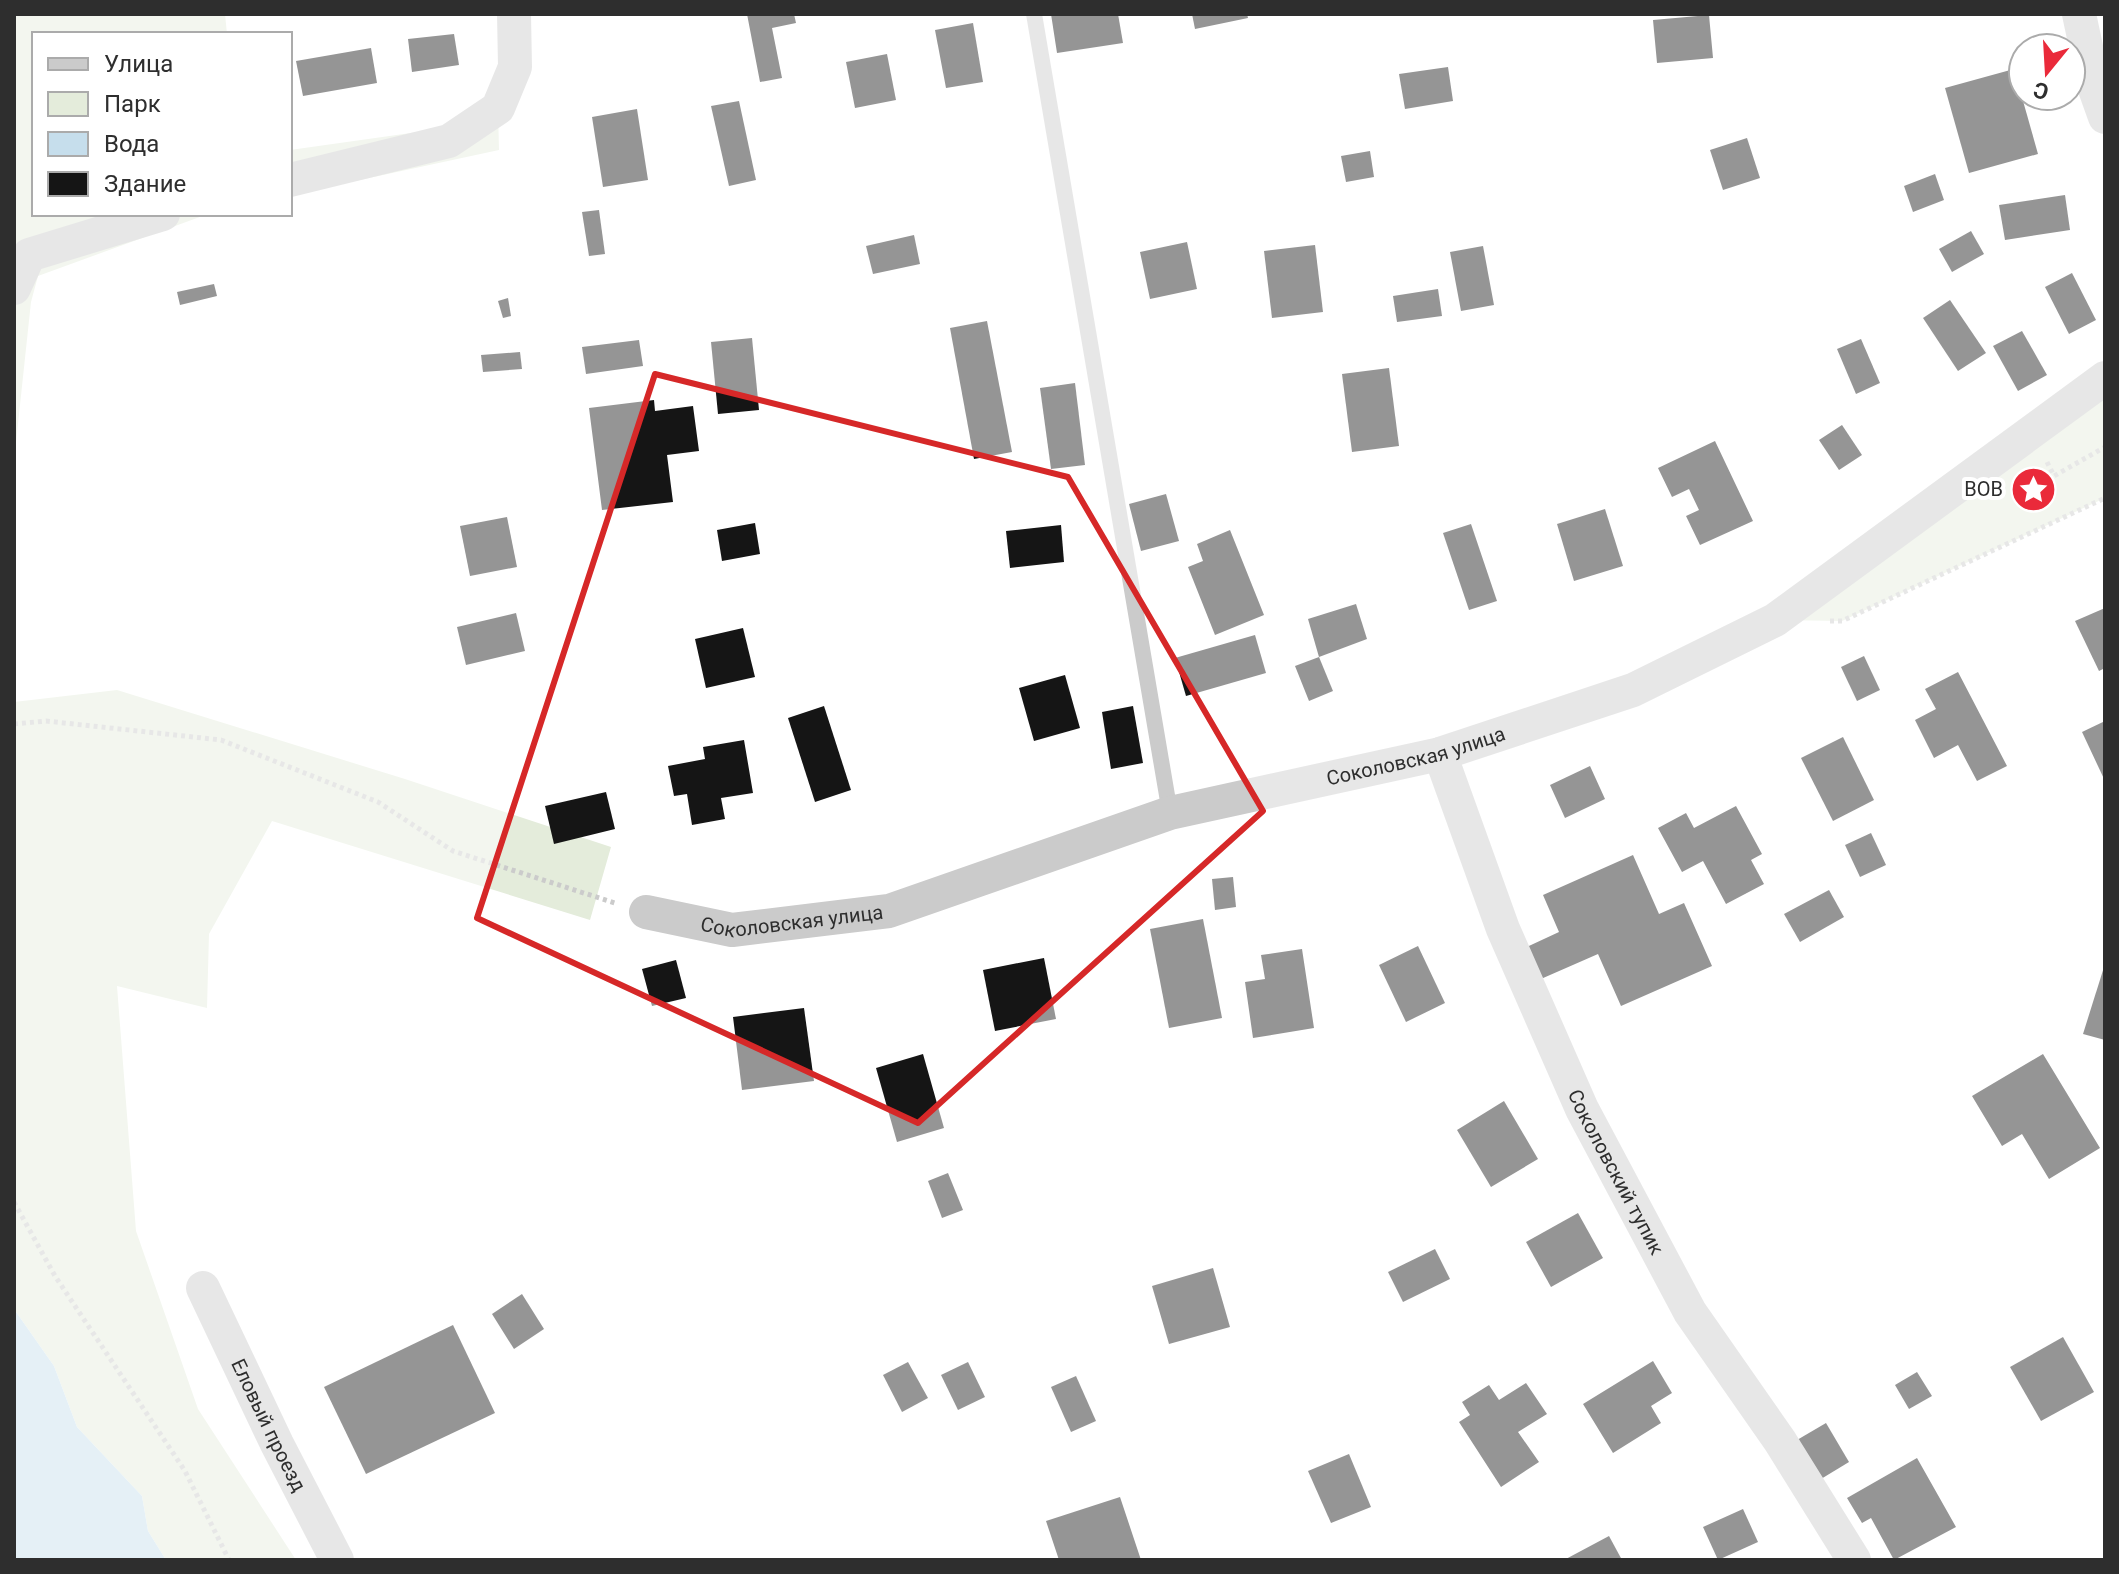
<svg xmlns="http://www.w3.org/2000/svg" width="2119" height="1574" viewBox="0 0 2119 1574" font-family="Roboto,sans-serif">
	<style>
		.green { fill: #e4ecdb }
		.water { fill: #c6deec }
		.building { fill: #151515 }
		.lines { fill: none; stroke-linecap: round; stroke-linejoin: round }
		.path { stroke: #cbcbcb; stroke-width: 5; stroke-dasharray: 4 4; stroke-linecap: butt }
		.lane { stroke: #cbcbcb; stroke-width: 16 }
		.street { stroke: #cbcbcb; stroke-width: 34 }
		.marked { fill: none; stroke: #d62828; stroke-width: 6; stroke-linejoin: round }
		.labels { text-anchor: middle; stroke-width: 8; stroke-linejoin: round; paint-order: stroke }
		.poi-label { font-size: 20px; fill: #2e2e2e; stroke: #fff; text-anchor: end }
		.street-label { font-size: 20px; fill: #2e2e2e; stroke: #fff }
	</style>
	<rect width="100%" height="100%" fill="#fff"/>
	<g class="green">
		<polygon points="14,14 225,14 227,34 34,34 34,214 208,214 38,276 31,302 14,461"/>
		<polygon points="498,108 499,150 290,195 290,150 432,130"/>
		<polygon points="2105,378 2105,498 1842,621 1775,620"/>
		<polygon points="117,690 405,779 611,847 590,920 272,821 209,934 207,1008 117,986 136,1231 198,1409 296,1560 166,1560 148,1531 142,1496 77,1427 54,1366 14,1309 14,702"/>
	</g>
	<polygon class="water" points="14,1309 54,1366 77,1427 142,1496 148,1531 166,1560 14,1560"/>
	<g class="building">
		<polygon points="747,14 794,14 796,23 772,28 782,78 760,82"/>
		<polygon points="1051,14 1118,14 1123,43 1057,53"/>
		<polygon points="1192,14 1247,14 1248,18 1195,29"/>
		<polygon points="1709,15 1713,58 1657,63 1653,20"/>
		<polygon points="973,23 983,82 946,88 935,30"/>
		<polygon points="454,34 459,65 412,72 408,39"/>
		<polygon points="371,48 377,83 303,96 296,61"/>
		<polygon points="887,54 896,100 855,108 846,62"/>
		<polygon points="1448,67 1453,101 1405,109 1399,74"/>
		<polygon points="2014,69 2038,154 1969,173 1945,88"/>
		<polygon points="739,101 756,180 729,186 711,106"/>
		<polygon points="637,109 648,180 603,187 592,117"/>
		<polygon points="1747,138 1760,178 1723,190 1710,150"/>
		<polygon points="1370,151 1374,177 1346,182 1341,156"/>
		<polygon points="1935,174 1944,200 1913,212 1904,186"/>
		<polygon points="2065,195 2070,230 2005,240 1999,205"/>
		<polygon points="599,210 605,254 589,256 582,212"/>
		<polygon points="1971,231 1984,254 1952,272 1939,249"/>
		<polygon points="914,235 920,264 873,274 866,246"/>
		<polygon points="1187,242 1197,289 1150,299 1140,252"/>
		<polygon points="1315,245 1323,312 1272,318 1264,251"/>
		<polygon points="1483,246 1494,305 1461,311 1450,252"/>
		<polygon points="2072,273 2096,320 2069,334 2045,287"/>
		<polygon points="214,284 217,296 180,305 177,292"/>
		<polygon points="1438,289 1442,316 1397,322 1393,296"/>
		<polygon points="508,298 511,316 503,318 498,301"/>
		<polygon points="1950,300 1986,353 1958,371 1923,318"/>
		<polygon points="987,321 1012,452 974,459 950,328"/>
		<polygon points="2022,331 2047,375 2018,391 1993,346"/>
		<polygon points="752,338 759,410 718,414 711,342"/>
		<polygon points="1861,339 1880,383 1856,394 1837,349"/>
		<polygon points="639,340 643,366 586,374 582,347"/>
		<polygon points="520,352 522,369 483,372 481,355"/>
		<polygon points="1389,368 1399,446 1352,452 1342,374"/>
		<polygon points="1075,383 1085,465 1051,469 1040,388"/>
		<polygon points="654,400 655,411 693,406 699,451 667,455 673,502 602,510 589,408"/>
		<polygon points="1842,425 1862,455 1839,470 1819,440"/>
		<polygon points="1715,441 1753,521 1700,545 1686,516 1699,510 1689,489 1672,497 1658,468"/>
		<polygon points="1166,494 1179,541 1141,551 1129,504"/>
		<polygon points="1605,509 1623,566 1574,581 1557,524"/>
		<polygon points="507,517 517,567 470,576 460,526"/>
		<polygon points="755,523 760,554 722,561 717,530"/>
		<polygon points="1471,524 1497,601 1469,610 1443,533"/>
		<polygon points="1061,525 1064,562 1010,568 1006,531"/>
		<polygon points="1230,530 1264,615 1215,635 1188,567 1203,561 1197,544"/>
		<polygon points="1356,604 1367,639 1319,657 1308,619"/>
		<polygon points="2105,608 2105,668 2099,671 2075,621"/>
		<polygon points="516,613 525,651 466,665 457,627"/>
		<polygon points="743,628 755,677 706,688 695,639"/>
		<polygon points="1255,635 1266,673 1186,696 1175,658"/>
		<polygon points="1864,656 1880,690 1857,701 1841,667"/>
		<polygon points="1319,657 1333,691 1309,701 1295,666"/>
		<polygon points="1958,672 2007,766 1977,781 1958,745 1934,758 1915,720 1936,709 1925,689"/>
		<polygon points="1065,675 1080,728 1034,741 1019,688"/>
		<polygon points="824,706 851,790 815,802 788,718"/>
		<polygon points="1133,706 1143,763 1111,769 1102,712"/>
		<polygon points="2105,721 2105,781 2082,732"/>
		<polygon points="1843,737 1874,800 1833,821 1801,758"/>
		<polygon points="744,740 753,793 721,798 725,819 692,825 687,794 674,796 668,766 705,759 703,747"/>
		<polygon points="1590,766 1605,799 1565,818 1550,785"/>
		<polygon points="606,792 615,829 554,844 545,806"/>
		<polygon points="1736,806 1762,854 1751,860 1764,884 1726,904 1703,861 1682,872 1658,828 1686,813 1694,828"/>
		<polygon points="1871,833 1886,865 1860,877 1845,845"/>
		<polygon points="1633,855 1659,914 1684,903 1712,966 1621,1006 1598,954 1534,982 1520,950 1559,932 1543,895"/>
		<polygon points="1233,877 1236,907 1215,910 1212,879"/>
		<polygon points="1829,890 1844,917 1800,942 1784,914"/>
		<polygon points="1203,919 1222,1018 1169,1028 1150,929"/>
		<polygon points="1418,946 1445,1003 1406,1022 1379,965"/>
		<polygon points="1302,949 1314,1028 1253,1038 1245,982 1265,979 1261,955"/>
		<polygon points="1044,958 1056,1019 995,1031 983,970"/>
		<polygon points="676,960 686,998 652,1006 642,969"/>
		<polygon points="2104,967 2105,967 2105,1040 2083,1034"/>
		<polygon points="804,1008 814,1081 742,1090 733,1017"/>
		<polygon points="923,1054 944,1128 897,1142 876,1068"/>
		<polygon points="2043,1054 2100,1148 2049,1179 2022,1134 2002,1146 1972,1096"/>
		<polygon points="1504,1101 1538,1159 1491,1187 1457,1130"/>
		<polygon points="948,1173 963,1210 942,1218 928,1181"/>
		<polygon points="1578,1213 1603,1258 1551,1287 1526,1242"/>
		<polygon points="1435,1249 1450,1279 1403,1302 1388,1272"/>
		<polygon points="1213,1268 1230,1327 1169,1344 1152,1286"/>
		<polygon points="522,1294 544,1329 514,1349 492,1314"/>
		<polygon points="453,1325 495,1413 366,1474 324,1387"/>
		<polygon points="2063,1337 2094,1392 2041,1421 2010,1367"/>
		<polygon points="1653,1361 1672,1393 1651,1406 1661,1423 1613,1453 1583,1404"/>
		<polygon points="908,1362 928,1398 902,1412 883,1375"/>
		<polygon points="968,1362 985,1397 958,1410 941,1375"/>
		<polygon points="1917,1372 1932,1396 1909,1409 1895,1385"/>
		<polygon points="1076,1376 1096,1421 1071,1432 1051,1387"/>
		<polygon points="1526,1383 1547,1414 1518,1432 1539,1462 1501,1487 1459,1422 1470,1415 1462,1402 1489,1385 1499,1400"/>
		<polygon points="1826,1423 1849,1462 1821,1479 1797,1440"/>
		<polygon points="1349,1454 1371,1507 1331,1523 1308,1471"/>
		<polygon points="1917,1458 1956,1527 1894,1560 1871,1518 1862,1523 1847,1498"/>
		<polygon points="1120,1497 1141,1560 1059,1560 1046,1521"/>
		<polygon points="1743,1509 1758,1542 1718,1560 1703,1527"/>
		<polygon points="1609,1536 1622,1560 1564,1560"/>
	</g>
	<g class="lines">
		<g class="path">
			<polyline points="2047,462 2054,476 2105,447"/>
			<polyline points="1830,621 1842,621 2105,498"/>
			<polyline points="14,724 46,721 221,740 378,802 453,851 615,903"/>
			<polyline points="14,1202 55,1276 185,1471 229,1560"/>
		</g>
		<polyline class="lane" points="1034,14 1170,813"/>
		<g class="street">
			<polyline points="2079,14 2095,89 2105,117"/>
			<polyline points="290,180 449,141 498,108 515,67 514,14"/>
			<polyline points="14,288 29,255 163,214"/>
			<path id="s1" d="M1440 754 1503 929 1582 1109 1690 1312 1780 1441 1854 1560"/>
			<path id="s2" d="M646 912 732 930 889 911 1170 813 1440 754 1633 690 1775 620 2105 378"/>
			<path id="s3" d="M203 1288 277 1444 337 1560"/>
		</g>
	</g>
	<path d="M0 0H2119V1574H0ZM655 374 1068 477 1263 811 918 1123 477 918Z" fill="#fff" fill-opacity=".55" fill-rule="evenodd"/>
	<path class="marked" d="M655 374 1068 477 1263 811 918 1123 477 918Z"/>
	<defs>
		<symbol id="sight-disc" viewBox="-11 -11 22 22"><circle r="9.5" fill="#ea2a3a" stroke="#fff"/><path d="M0-6L1.8-2.2L6-1.7L2.9 1.2L3.7 5.4L0 3.3L-3.7 5.4L-2.9 1.2L-6-1.7L-1.8-2.2Z" fill="#fff"/></symbol>
	</defs>
	<g fill-rule="evenodd">
		<use href="#sight-disc" x="2008" y="464" width="51" height="51"/>
	</g>
	<g class="labels">
		<g class="poi-label">
			<text x="2003" y="496">ВОВ</text>
		</g>
		<g class="street-label">
			<text dy="7" stroke="none"><textPath href="#s2" startOffset="796">Соколовская улица</textPath></text>
			<text dy="7" stroke="none"><textPath href="#s2" startOffset="148">Соколовская улица</textPath></text>
			<text dy="7" stroke="none"><textPath href="#s1" startOffset="454">Соколовский тупик</textPath></text>
			<text dy="7" stroke="none"><textPath href="#s3" startOffset="152">Еловый проезд</textPath></text>
		</g>
	</g>
	<rect width="2119" height="1574" fill="none" stroke="#2e2e2e" stroke-width="32"/>
	<rect x="32" y="32" width="260" height="184" fill="#ffffff" stroke="#ababab" stroke-width="2"/>
	<rect x="48" y="58" width="40" height="12" fill="#cbcbcb" stroke="#ababab" stroke-width="2"/>
	<text x="104" y="72" font-size="24" fill="#2e2e2e">Улица</text>
	<rect x="48" y="92" width="40" height="24" fill="#e4ecdb" stroke="#ababab" stroke-width="2"/>
	<text x="104" y="112" font-size="24" fill="#2e2e2e">Парк</text>
	<rect x="48" y="132" width="40" height="24" fill="#c6deec" stroke="#ababab" stroke-width="2"/>
	<text x="104" y="152" font-size="24" fill="#2e2e2e">Вода</text>
	<rect x="48" y="172" width="40" height="24" fill="#151515" stroke="#ababab" stroke-width="2"/>
	<text x="104" y="192" font-size="24" fill="#2e2e2e">Здание</text>
	<g transform="translate(2047 72) rotate(198)"><circle r="38" fill="#ffffff" stroke="#ababab" stroke-width="2"/>
	<path d="M0-6L14 30L0 20L-14 30Z" fill="#ea2a3a"/>
	<text y="-12" font-size="22" font-weight="bold" text-anchor="middle" fill="#2e2e2e">С</text>
	</g>
</svg>
